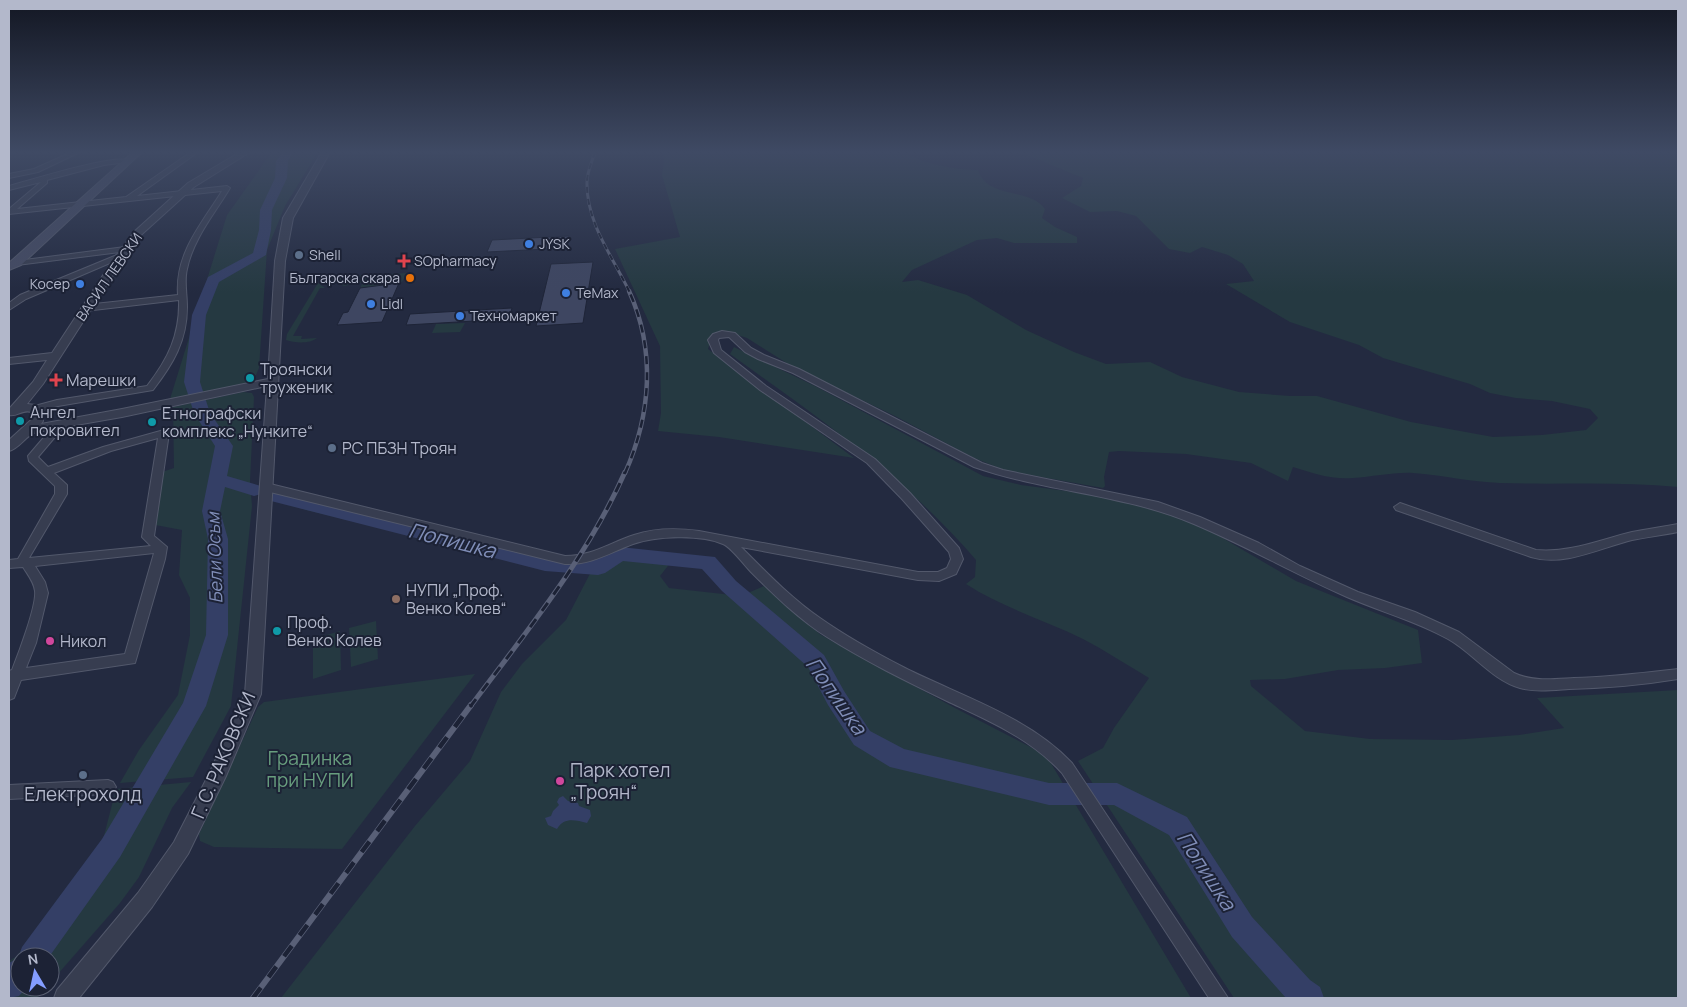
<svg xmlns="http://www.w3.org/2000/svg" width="1687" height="1007" viewBox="0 0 1687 1007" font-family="Manrope,sans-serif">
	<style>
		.green { fill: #253941 }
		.water { fill: #343f66 }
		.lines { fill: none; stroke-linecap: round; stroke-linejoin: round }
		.river { fill: #343f66; fill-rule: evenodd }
		.building { fill: #3e4661; stroke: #1e2437 }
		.minor-casing { stroke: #52586b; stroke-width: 2 }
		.tertiary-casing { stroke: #52586b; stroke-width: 2 }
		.secondary-casing { stroke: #52586b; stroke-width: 2 }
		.minor { fill: #373d50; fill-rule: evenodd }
		.tertiary { fill: #373d50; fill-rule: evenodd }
		.secondary { fill: #454b63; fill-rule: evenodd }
		.rail-far3-casing { stroke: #596077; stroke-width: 3 }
		.rail-far2-casing { stroke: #596077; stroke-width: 4.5 }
		.rail-far1-casing { stroke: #596077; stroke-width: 5 }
		.rail-casing { stroke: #596077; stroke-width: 6 }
		.rail-far3 { stroke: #1c2235; stroke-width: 2; stroke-dasharray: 6; stroke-linecap: butt }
		.rail-far2 { stroke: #1c2235; stroke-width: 2.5; stroke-dasharray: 8; stroke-linecap: butt }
		.rail-far1 { stroke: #1c2235; stroke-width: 3; stroke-dasharray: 10; stroke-linecap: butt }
		.rail { stroke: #1c2235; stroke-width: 4.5; stroke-dasharray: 13; stroke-linecap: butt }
		.shop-dot { fill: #3f7fe0; stroke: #1c2235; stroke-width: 2 }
		.service-dot { fill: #5c6f8a; stroke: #1c2235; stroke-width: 2 }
		.health-dot { fill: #e0444e; stroke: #1c2235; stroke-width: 2 }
		.food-dot { fill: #e8710a; stroke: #1c2235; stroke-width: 2 }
		.culture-dot { fill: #0f9aa8; stroke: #1c2235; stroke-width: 2 }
		.education-dot { fill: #8d6e63; stroke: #1c2235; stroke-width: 2 }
		.hotel-dot { fill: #d1479c; stroke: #1c2235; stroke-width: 2 }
		.labels { text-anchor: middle; stroke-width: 4; stroke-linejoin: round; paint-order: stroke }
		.far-poi-label { font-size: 14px; fill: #b3b8cb; stroke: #1c2235; text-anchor: start }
		.far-street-label { font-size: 14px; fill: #b3b8cb; stroke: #1c2235 }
		.poi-label { font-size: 16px; fill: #b3b8cb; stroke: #1c2235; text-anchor: start }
		.water-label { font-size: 18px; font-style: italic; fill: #808eb8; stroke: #1c2235 }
		.near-street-label { font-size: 19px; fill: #b3b8cb; stroke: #1c2235 }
		.near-park-label { font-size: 19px; fill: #689e7e; stroke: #1c2235 }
		.near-poi-label { font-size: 19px; fill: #b3b8cb; stroke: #1c2235; text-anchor: start }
		.near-water-label { font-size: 21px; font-style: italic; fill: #808eb8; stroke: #1c2235 }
	</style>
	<rect width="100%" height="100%" fill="#232a40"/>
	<g class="green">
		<polygon points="272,152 318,152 285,206 267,250 259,368 256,375 248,377 246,383 170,399 227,215"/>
		<path d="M665 152H916L906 154C929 165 952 169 978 170 988 200 1029 187 1045 209L1042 218 1055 227 1077 237V243H1014L997 238 977 240 912 270 902 282 918 280 967 295 1026 330 1074 352 1106 364 1150 362 1182 377 1239 392 1290 396H1317L1411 422 1493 437 1542 435 1586 430 1598 418 1590 409 1552 401 1516 398 1490 393 1470 384 1383 358 1359 345 1290 322 1226 284 1254 281 1243 264 1228 255 1202 247 1190 253 1169 249 1136 216 1117 211 1090 212 1062 198 1081 186 1083 178 1020 152H1678V487C1619 481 1560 485 1500 483 1471 482 1442 475 1413 473 1393 472 1373 477 1353 478 1332 480 1313 473 1293 467L1288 481 1251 463 1186 454 1119 451 1109 452 1104 477 1105 486 1103 488 1007 471 974 458 895 416 793 367 747 338 725 331 712 336 708 349 854 458 719 437 658 431 661 413 660 346 615 249 680 237 662 175Z"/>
		<polygon points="407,273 402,282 381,284 380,287 360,288 363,282 344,286 331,279 334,277"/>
		<path d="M318 283 325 288H320L293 336H302L301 339 317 338C310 344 295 343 286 340L287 334Z"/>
		<polygon points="465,323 460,332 432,333 436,324"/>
		<path d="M734 347 817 387 983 476 1021 485 1127 499 1181 510 1226 540 1296 581 1418 630 1422 663 1385 668 1338 670 1285 679 1250 680 1251 686 1305 731 1370 739 1452 740 1519 735 1564 728 1537 698 1678 690V998H1234L1078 761 1103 748 1114 728 1149 678C1127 665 1106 651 1083 639 1045 620 1003 608 966 584L975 577 976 560C904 476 819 418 730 354Z"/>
		<polygon points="243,392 252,393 254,397 250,481 252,506 231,706 193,777 120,783 139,750 178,695 190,635 190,598 179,575 182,530 150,524 159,473 174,468 173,407"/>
		<polygon points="283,494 558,559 550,568 306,510 276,498"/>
		<polygon points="628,557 671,562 660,576 669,588 741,596 764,586 821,635 955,708 1046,755 1191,998 281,998 415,826 470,761 501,692 522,664 566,620 596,562"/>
		<polygon points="376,621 378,659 351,667 349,628"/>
		<polygon points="340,631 341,670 313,679 313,639"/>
		<polygon points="475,674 342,849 214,847 200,841 199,834 258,707 264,702"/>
		<polygon points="191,782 172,808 139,877 120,903 50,983 50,957 20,957 20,987 47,987 37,998 9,998 9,961 17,956 63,892 98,859 116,789"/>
	</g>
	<path class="water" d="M563 796 568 801 578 803 579 806 590 810 591 816 587 823C575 820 564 817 557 829L548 825 545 818 551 816 553 811 559 805 557 802 559 798Z"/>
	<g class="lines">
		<g class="river">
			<polygon points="283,152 293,152 288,161 287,178 272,210 271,230 266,255 219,282 206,315 200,382 210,413 233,446 227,476 261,486 263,490 261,494 254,496 225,487 220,511 228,539 228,635 206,706 120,857 49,957 20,957 20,987 27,987 19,996 9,998 9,963 18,958 22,947 102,839 183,703 206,635 208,539 202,511 215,446 194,413 184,382 192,315 208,277 253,253 259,230 260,210 275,178 276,161"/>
			<polygon points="278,491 545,557 595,560 620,547 715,557 736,581 824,655 844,691 870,731 904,749 1049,783 1117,783 1187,817 1252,917 1310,980 1320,987 1324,998 1286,998 1232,937 1169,835 1114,805 1049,805 890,767 854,745 828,705 808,667 722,591 702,569 623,561 605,573 598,575 545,571 271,501 269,497 271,493"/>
		</g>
	</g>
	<g class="building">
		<polygon points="569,236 567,248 487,252 492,240"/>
		<polygon points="593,262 583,323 536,326 551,264"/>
		<polygon points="399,283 382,322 337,325 343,313 348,312 360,288"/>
		<polygon points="512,308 509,319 406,325 410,314"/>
	</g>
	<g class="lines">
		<defs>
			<g id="minor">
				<polygon points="72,152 80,152 38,172 9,178 9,174 34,169"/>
				<path d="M191 152H198L137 196 227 186 230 188C215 213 193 239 187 269 184 281 187 294 187 307 187 341 173 364 153 390L58 406 35 412 31 411 30 409 31 407 57 400 147 386C168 359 180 335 179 300L85 311 81 308 85 305 178 295C175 253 201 225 222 191L9 214V209L41 182 9 190V186C28 181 117 153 129 161L128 162 104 165 47 180V183L17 209 126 197Z"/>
				<polygon points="125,247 128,247 128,251 9,266 9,262"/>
				<polygon points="117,255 124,257 26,299 9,310 9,303 20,295"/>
				<path d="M722 331 735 333 751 348 764 355 799 369 982 463 1003 470 1158 502 1200 517 1259 543 1300 566 1358 592 1415 612 1459 632 1514 673C1533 682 1554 679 1574 678 1609 677 1643 673 1678 669V679C1642 685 1606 688 1569 689 1553 690 1536 692 1520 688 1492 680 1473 653 1448 639 1416 621 1381 612 1347 597 1295 574 1246 546 1194 524 1124 494 1046 492 974 467L793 373 758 359 745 352 729 337 719 338 718 340 721 350 766 386 875 459 910 493 959 548 963 559 956 574 939 581 918 580 741 547C766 572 791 598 820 618 847 637 876 653 905 668 961 696 1029 717 1072 763L1228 998H1209L1062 773C1030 738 989 721 947 701 906 681 865 661 827 637 799 619 775 596 752 573 745 566 731 547 723 544 701 534 655 536 633 544 609 553 591 565 565 564L266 491 260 487 266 483 565 556C593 556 609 543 634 535 655 528 677 528 699 531L918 572H938L947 568 951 559 949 552 902 499 867 463 760 390 714 353 708 340 713 334Z"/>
				<path d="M61 421 66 424 38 457 48 467 103 447 164 430 168 431 169 433 154 536 167 547 165 559 135 663 21 680 14 698 9 700V671L12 670C18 655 37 605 35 591 34 582 28 575 23 567L9 568V560L18 559 55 494V486L29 461 28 456 57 422ZM158 438 142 537 151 546 29 558 67 494V485L54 473 111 451ZM154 553 125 654 26 668 36 643 48 593 45 582 35 566Z"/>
				<path d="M1400 503 1536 550C1570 553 1599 540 1632 532 1647 529 1663 527 1678 524V532C1663 535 1648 537 1632 540 1600 548 1564 567 1531 557L1396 510 1394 507Z"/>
				<polygon points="108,780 113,782 116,787 113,792 108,794 9,799 9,785"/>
			</g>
			<path id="tertiary" d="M240 152H250L194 187 141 235 124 258 43 384 27 404 36 405 41 408 43 421 41 424 122 409 268 379 275 261 283 218 322 152H330L293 218 285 261 261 694 226 776 188 854 152 907 79 998H54L57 990 138 893 174 842 210 772 245 694 267 386 122 417 36 432C25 436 20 448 9 451V440L31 420V412C23 409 17 417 9 415V409L33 382 47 360 9 364V358L52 353 115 257 135 231 188 183Z"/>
			<polygon id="secondary" points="133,152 142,152 21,265 9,270 9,263"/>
		</defs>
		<use href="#minor" class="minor-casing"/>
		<use href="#tertiary" class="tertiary-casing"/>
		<use href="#secondary" class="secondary-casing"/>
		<use href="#minor" class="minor"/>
		<use href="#tertiary" class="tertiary"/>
		<use href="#secondary" class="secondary"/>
		<defs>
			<path id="rail-far3" d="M595 152C592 162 587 172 587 182 586 223 613 257 630 293"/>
			<path id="rail-far2" d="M625 473C651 415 656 350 629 291"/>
			<path id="rail-far1" d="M470 707C526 632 587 558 625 472"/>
			<polyline id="rail" points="253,998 471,705"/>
		</defs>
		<use href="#rail-far3" class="rail-far3-casing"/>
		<use href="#rail-far2" class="rail-far2-casing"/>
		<use href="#rail-far1" class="rail-far1-casing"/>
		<use href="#rail" class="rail-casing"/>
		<use href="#rail-far3" class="rail-far3"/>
		<use href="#rail-far2" class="rail-far2"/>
		<use href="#rail-far1" class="rail-far1"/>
		<use href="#rail" class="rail"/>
	</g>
	<linearGradient id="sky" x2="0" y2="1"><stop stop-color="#131723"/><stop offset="0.52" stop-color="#3f4a64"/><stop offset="1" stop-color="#3f4a64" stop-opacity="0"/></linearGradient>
	<rect width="1687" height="293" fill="url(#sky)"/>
	<g class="shop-dot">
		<circle cx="529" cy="244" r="5"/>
		<circle cx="80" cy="284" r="5"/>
		<circle cx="566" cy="293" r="5"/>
		<circle cx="371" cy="304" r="5"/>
		<circle cx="460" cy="316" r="5"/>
	</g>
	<g class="service-dot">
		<circle cx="299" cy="255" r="5"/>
		<circle cx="332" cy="448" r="5"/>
		<circle cx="83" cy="775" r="5"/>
	</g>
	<g class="health-dot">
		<path d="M401.5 253.5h5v5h5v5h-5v5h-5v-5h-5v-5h5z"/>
		<path d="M53.5 372.5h5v5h5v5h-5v5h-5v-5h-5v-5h5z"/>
	</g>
	<circle class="food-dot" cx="410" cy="278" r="5"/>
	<g class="culture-dot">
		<circle cx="250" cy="378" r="5"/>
		<circle cx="20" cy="421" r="5"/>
		<circle cx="152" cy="422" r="5"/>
		<circle cx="277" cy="631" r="5"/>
	</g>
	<circle class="education-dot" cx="396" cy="599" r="5"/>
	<g class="hotel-dot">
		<circle cx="50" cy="641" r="5"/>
		<circle cx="560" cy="781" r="5"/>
	</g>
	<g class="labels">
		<g class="far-poi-label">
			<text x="539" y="249">JYSK</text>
			<text x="309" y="260">Shell</text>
			<text x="414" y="266">SOpharmacy</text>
			<text x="400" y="283" text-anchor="end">Българска скара</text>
			<text x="70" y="289" text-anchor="end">Косер</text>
			<text x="576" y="298">ТеМах</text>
			<text x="381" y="309">Lidl</text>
			<text x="470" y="321">Техномаркет</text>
		</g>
		<g class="far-street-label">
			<text transform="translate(109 277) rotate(-55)" y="5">ВАСИЛ ЛЕВСКИ</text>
		</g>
		<g class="poi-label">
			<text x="260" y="375">Троянски<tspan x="260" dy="18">труженик</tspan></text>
			<text x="66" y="386">Марешки</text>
			<text x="30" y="418">Ангел<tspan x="30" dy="18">покровител</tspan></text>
			<text x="162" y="419">Етнографски<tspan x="162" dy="18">комплекс „Нунките“</tspan></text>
			<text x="342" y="454">РС ПБЗН Троян</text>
			<text x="406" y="596">НУПИ „Проф.<tspan x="406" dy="18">Венко Колев“</tspan></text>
			<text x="287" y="628">Проф.<tspan x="287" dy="18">Венко Колев</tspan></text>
			<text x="60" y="647">Никол</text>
		</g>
		<g class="water-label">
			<text transform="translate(215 558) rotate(-92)" y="6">Бели Осъм</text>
		</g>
		<g class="near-street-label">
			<text transform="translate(223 755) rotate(-67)" y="7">Г. С. РАКОВСКИ</text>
		</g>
		<g class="near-park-label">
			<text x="310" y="765">Градинка<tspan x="310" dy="22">при НУПИ</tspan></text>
		</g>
		<g class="near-poi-label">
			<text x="570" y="777">Парк хотел<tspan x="570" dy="22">„Троян“</tspan></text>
			<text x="83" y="801" text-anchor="middle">Електрохолд</text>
		</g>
		<g class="near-water-label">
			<text transform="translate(452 541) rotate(14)" y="7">Попишка</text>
			<text transform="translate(836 696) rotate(55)" y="7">Попишка</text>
			<text transform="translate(1206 871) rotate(57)" y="7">Попишка</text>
		</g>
	</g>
	<rect width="1687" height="1007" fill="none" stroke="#b3b8cb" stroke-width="20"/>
	<g transform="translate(35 972) rotate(351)"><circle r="24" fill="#1c2235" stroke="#585e71"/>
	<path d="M0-4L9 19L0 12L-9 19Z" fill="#849dff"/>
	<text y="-8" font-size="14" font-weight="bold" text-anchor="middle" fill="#b3b8cb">N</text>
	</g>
</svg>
